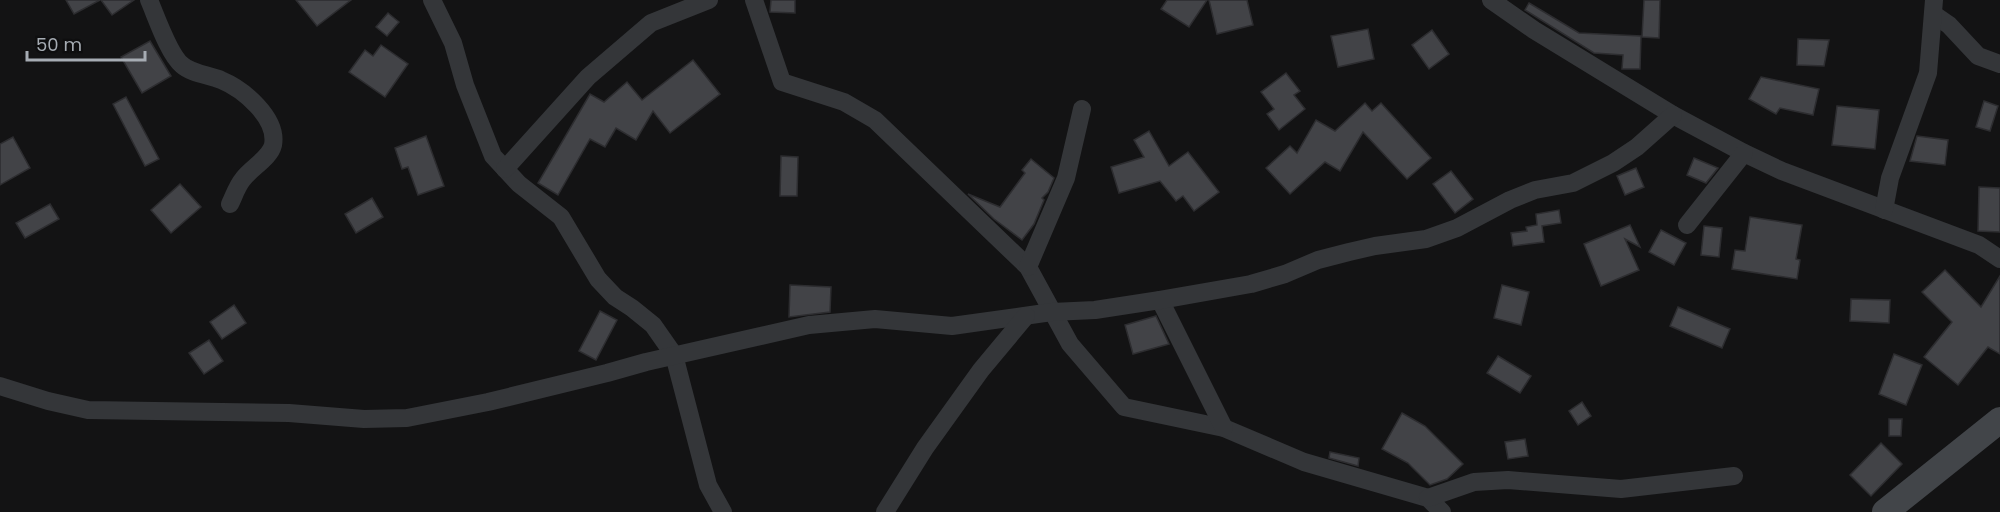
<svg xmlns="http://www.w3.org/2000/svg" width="2000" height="512" viewBox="0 0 2000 512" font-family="Poppins,sans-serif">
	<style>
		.building { fill: #424347; stroke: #2d2d30; stroke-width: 1.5 }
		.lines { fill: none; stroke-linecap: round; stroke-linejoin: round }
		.street { stroke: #343639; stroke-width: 18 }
		.secondary { stroke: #424549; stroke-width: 26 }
	</style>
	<rect width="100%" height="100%" fill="#131314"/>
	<g class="building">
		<polygon points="66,0 100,0 74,14"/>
		<polygon points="101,0 134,0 112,15"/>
		<polygon points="296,0 351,0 317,26"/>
		<polygon points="771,0 795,0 795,13 770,12"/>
		<polygon points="1167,0 1207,0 1189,27 1161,9"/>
		<polygon points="1209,0 1247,0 1253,25 1217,34"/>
		<polygon points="1644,0 1660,0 1659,38 1642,37"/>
		<polygon points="1529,3 1579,33 1641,36 1640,69 1622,69 1623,55 1594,53 1525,10"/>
		<polygon points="388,13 399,22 387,36 376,27"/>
		<polygon points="1368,29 1374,59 1338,67 1331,36"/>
		<polygon points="1432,30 1449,54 1429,69 1412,45"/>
		<polygon points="1798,39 1829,40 1824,66 1797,65"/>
		<polygon points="150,41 171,76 142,93 121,57"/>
		<polygon points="381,45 408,64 385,97 349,72 365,50 373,56"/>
		<polygon points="693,60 720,94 670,133 653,111 636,140 616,128 605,147 590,139 558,195 538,183 590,94 604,102 627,82 642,100"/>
		<polygon points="1286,73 1300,91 1294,95 1305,109 1279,130 1267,114 1274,109 1261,92"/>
		<polygon points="1761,77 1819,89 1813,115 1780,108 1776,114 1749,99"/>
		<polygon points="126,97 159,159 145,166 113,104"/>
		<polygon points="1984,101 1998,106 1990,131 1976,127"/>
		<polygon points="1365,103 1372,111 1381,103 1431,158 1407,179 1363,132 1340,171 1325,162 1290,194 1266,168 1290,146 1297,153 1316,120 1335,131"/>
		<polygon points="1837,106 1879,110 1875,149 1832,145"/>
		<polygon points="1149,131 1169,166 1188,152 1219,192 1194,211 1183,196 1176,201 1160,181 1119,193 1111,167 1144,157 1134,140"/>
		<polygon points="426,136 444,186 418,195 408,167 402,169 395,148"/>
		<polygon points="1917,136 1948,140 1945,165 1910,161"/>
		<polygon points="13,137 30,168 0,185 0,144"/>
		<polygon points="781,156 798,157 797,196 780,196"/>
		<polygon points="1694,158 1718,168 1706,183 1687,175"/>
		<polygon points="1031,159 1054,178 1048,192 1042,198 1044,200 1034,224 1022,240 994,219 968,194 1000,207 1025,173 1022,170"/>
		<polygon points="1636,168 1644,187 1625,195 1617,176"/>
		<polygon points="1451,171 1473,199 1455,213 1433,184"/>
		<polygon points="180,184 201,207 171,233 151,210"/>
		<polygon points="1979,187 2000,188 2000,232 1978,231"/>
		<polygon points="372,198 383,217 356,233 345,214"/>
		<polygon points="50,204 59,219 25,238 16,223"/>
		<polygon points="1559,210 1561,223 1542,226 1544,242 1513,246 1511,233 1527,231 1526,227 1537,225 1536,214"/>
		<polygon points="1750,217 1802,225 1796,259 1800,260 1797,279 1732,269 1735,250 1745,251"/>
		<polygon points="1630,225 1640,247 1625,239 1639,270 1601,286 1584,244"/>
		<polygon points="1704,226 1722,228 1719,257 1701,255"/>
		<polygon points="1661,230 1686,243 1674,265 1649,252"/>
		<polygon points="1945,270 1981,307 2000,276 2000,354 1988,347 1958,385 1924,357 1952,322 1922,292"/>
		<polygon points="790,285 831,287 830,312 789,317"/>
		<polygon points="1502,285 1529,292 1521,325 1494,318"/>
		<polygon points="1851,299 1890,300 1889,323 1850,321"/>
		<polygon points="234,305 246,323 222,339 210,322"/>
		<polygon points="1678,307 1730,329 1722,348 1670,326"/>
		<polygon points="600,311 617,320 596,360 579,351"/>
		<polygon points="1156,316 1169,344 1133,354 1125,325"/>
		<polygon points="209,340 223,361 204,374 189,353"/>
		<polygon points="1894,354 1922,365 1906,405 1879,394"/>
		<polygon points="1498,356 1531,376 1520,393 1487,373"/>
		<polygon points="1582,402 1591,416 1578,425 1569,411"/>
		<polygon points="1402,413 1425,426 1463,464 1447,479 1430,485 1408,463 1382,449"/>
		<polygon points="1889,419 1902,419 1901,436 1889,436"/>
		<polygon points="1525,439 1528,456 1508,459 1505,442"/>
		<polygon points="1881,443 1902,464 1871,496 1850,475"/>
		<polygon points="1330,452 1359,458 1358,466 1329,458"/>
	</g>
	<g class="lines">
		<g class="street">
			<path d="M149 0C156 16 169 55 182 65 192 74 210 75 221 80 243 89 278 118 273 145 270 158 251 168 243 179 237 186 234 196 230 204"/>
			<polyline points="432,0 453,43 465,85 493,156 519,184 561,217 598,279 615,297 632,308 653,325 674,355 708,485 723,512"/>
			<polyline points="754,0 782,82 844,102 875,120 1028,267 1070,344 1124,407 1224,428 1304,462 1428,498 1442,512"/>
			<polyline points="1491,0 1534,30 1673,115 1744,153 1782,171 1979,245 2000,259"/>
			<polyline points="1933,14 1949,25 1978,56 2000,64"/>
			<polyline points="505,169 588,77 651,23 709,0"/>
			<polyline points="1884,210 1890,178 1928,73 1934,0"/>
			<polyline points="1687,225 1744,153"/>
			<polyline points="1028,267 1066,178 1082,109"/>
			<polyline points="1160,300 1224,428"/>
			<polyline points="0,386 48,401 88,410 289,413 364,419 407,418 488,402 607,373 646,362 809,325 875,319 952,326 1052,312 1095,310 1160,300 1251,284 1285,274 1318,260 1349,252 1375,246 1426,239 1457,228 1510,200 1535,190 1573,183 1613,163 1637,147 1673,115"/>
			<polyline points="1428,498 1474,482 1508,480 1621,489 1734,476"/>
			<polyline points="885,512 925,448 981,370 1026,316"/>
		</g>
		<polyline class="secondary" points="1885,512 2000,420"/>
	</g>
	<path d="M27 51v9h118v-9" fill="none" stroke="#a6acb3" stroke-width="3"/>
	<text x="36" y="51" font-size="18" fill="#a6acb3" stroke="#0e0e0f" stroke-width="4.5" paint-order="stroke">50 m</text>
</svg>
